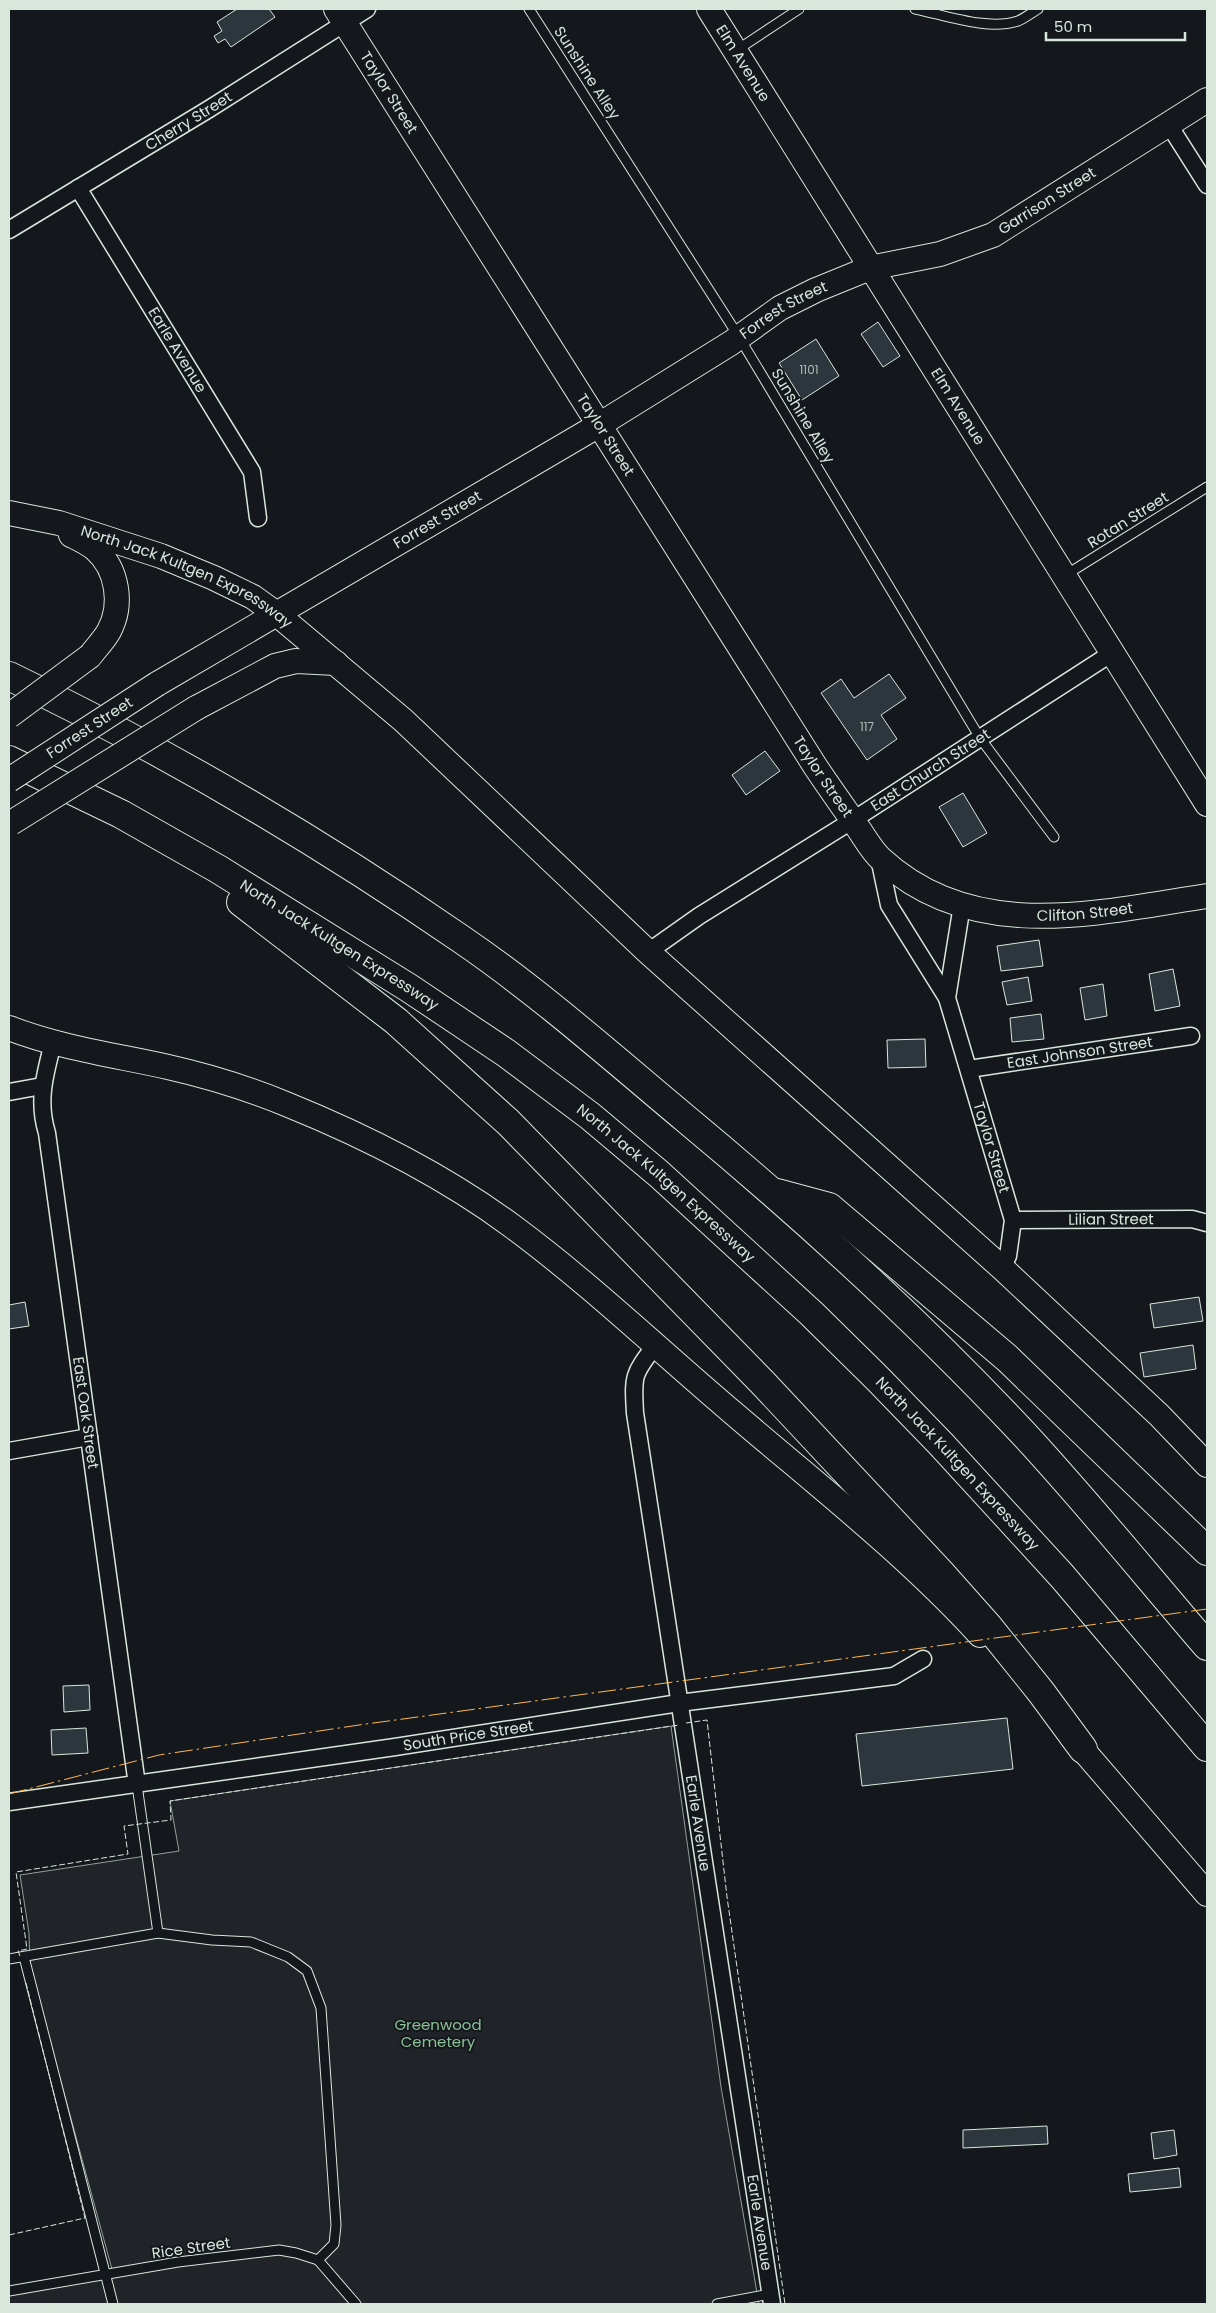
<svg xmlns="http://www.w3.org/2000/svg" width="1216" height="2313" viewBox="0 0 1216 2313" font-family="Poppins,sans-serif">
	<style>
		.green { fill: #202428; stroke: #939e99 }
		.building { fill: #2c363c; stroke: #d8e6dc }
		.lines { fill: none; stroke-linecap: round; stroke-linejoin: round }
		.lane-casing { stroke: #d8e6dc; stroke-width: 11 }
		.street-casing { stroke: #d8e6dc; stroke-width: 19 }
		.secondary-casing { stroke: #d8e6dc; stroke-width: 26 }
		.highway-casing { stroke: #d8e6dc; stroke-width: 30 }
		.lane { stroke: #14181c; stroke-width: 9 }
		.street { stroke: #14181c; stroke-width: 16 }
		.secondary { stroke: #14181c; stroke-width: 24 }
		.highway { stroke: #14181c; stroke-width: 28 }
		.secondary-bridge-casing { stroke: #d8e6dc; stroke-width: 26; stroke-linecap: butt }
		.secondary-bridge { stroke: #14181c; stroke-width: 24 }
		.fence { stroke: #d8e6dc; stroke-width: 1; stroke-dasharray: 6 2.5; stroke-linecap: butt }
		.power { stroke: #ffb74d; stroke-width: 1; stroke-dasharray: 18 4 2.5 4; stroke-linecap: butt }
		.labels { text-anchor: middle; stroke-width: 4; stroke-linejoin: round; paint-order: stroke }
		.number-label { font-size: 12px; fill: #adbab4 }
		.street-label { font-size: 15px; fill: #d8e6dc; stroke: #14181c }
		.park-label { font-size: 15px; fill: #8ac095; stroke: #14181c }
	</style>
	<rect width="100%" height="100%" fill="#14181c"/>
	<polygon class="green" points="671,1726 721,2087 759,2304 9,2304 9,2291 113,2273 30,1968 29,1933 20,1875 179,1851 170,1801"/>
	<g class="building">
		<polygon points="237,9 269,9 275,17 231,47 225,39 218,43 214,36 222,31 217,22"/>
		<polygon points="878,322 900,356 883,367 861,334"/>
		<polygon points="816,339 839,376 802,400 779,363"/>
		<polygon points="889,674 906,698 881,715 897,739 867,760 821,693 841,679 854,698"/>
		<polygon points="765,751 780,771 746,795 732,775"/>
		<polygon points="963,793 987,833 963,847 939,807"/>
		<polygon points="1039,940 1043,966 1001,971 997,946"/>
		<polygon points="1173,969 1180,1006 1155,1011 1149,974"/>
		<polygon points="1028,977 1032,1001 1007,1005 1002,982"/>
		<polygon points="1103,984 1107,1016 1085,1020 1080,988"/>
		<polygon points="1041,1014 1044,1039 1012,1042 1010,1018"/>
		<polygon points="925,1039 926,1067 888,1068 887,1040"/>
		<polygon points="1199,1297 1203,1321 1154,1328 1150,1304"/>
		<polygon points="25,1302 29,1326 9,1329 9,1305"/>
		<polygon points="1193,1345 1196,1369 1144,1377 1140,1353"/>
		<polygon points="89,1685 90,1710 64,1712 63,1686"/>
		<polygon points="1007,1718 1013,1769 862,1786 856,1734"/>
		<polygon points="86,1728 88,1753 52,1755 51,1730"/>
		<polygon points="1047,2126 1048,2144 963,2148 963,2130"/>
		<polygon points="1174,2130 1177,2155 1154,2159 1151,2133"/>
		<polygon points="1179,2168 1181,2187 1130,2192 1128,2174"/>
	</g>
	<g class="lines">
		<defs>
			<g id="lane">
				<polyline points="529,9 739,337 980,738 1054,837"/>
				<path d="M915 9C945 15 988 31 1018 21 1025 18 1031 13 1038 9"/>
				<polyline points="737,50 799,9"/>
				<polyline points="1064,576 1207,487"/>
				<polyline points="137,1785 158,1933"/>
				<polyline points="24,1957 113,2304"/>
				<polyline points="9,1959 158,1933 212,1940 251,1942 288,1957 307,1971 321,2008 336,2225 334,2244 318,2260"/>
				<polyline points="9,2291 178,2262 279,2250 296,2253 318,2260 356,2304"/>
				<polyline points="717,2304 770,2294"/>
			</g>
			<g id="street">
				<polyline points="1169,125 1207,185"/>
				<path id="s1" d="M78 188 252 472 258 518"/>
				<path id="s2" d="M9 230 209 109 367 9"/>
				<polyline points="879,858 889,905 947,998"/>
				<path id="s3" d="M962 905 947 998 1013 1220 1008 1256 1002 1268"/>
				<path id="s4" d="M648 952 699 916 853 820 1112 653"/>
				<path id="s5" d="M53 1043C45 1074 37 1101 47 1133L137 1785"/>
				<path id="s6" d="M969 1069 1191 1036"/>
				<polyline points="9,1092 42,1086"/>
				<path id="s7" d="M1013 1220 1192 1219 1207 1223"/>
				<path id="s8" d="M655 1346C632 1375 633 1377 635 1413L772 2304"/>
				<polyline points="9,1451 89,1437"/>
				<path id="s9" d="M9 1802 395 1747 679 1703 894 1676 923 1659"/>
			</g>
			<g id="secondary">
				<path id="s10" d="M336 9 815 766C829 787 844 808 858 828 865 838 872 851 881 859 973 944 1096 913 1207 896"/>
				<path id="s11" d="M709 9 1207 804"/>
				<path id="s12" d="M9 513 59 523 161 556 214 578 253 597 278 615 403 720 648 952 1002 1268 1159 1415 1207 1465"/>
				<path d="M71 535C79 539 88 543 95 549 118 569 123 605 109 631 104 640 96 648 90 656"/>
				<path id="s13" d="M157 684 599 425 731 343 780 308 816 290 870 268 940 254 993 235 1207 100"/>
				<polyline points="196,708 275,666 296,661 336,663"/>
				<path d="M9 1028C61 1048 114 1055 168 1067 208 1076 247 1088 286 1104 365 1136 443 1175 512 1226 589 1283 659 1350 732 1412 816 1484 905 1553 980 1635"/>
				<polyline points="1071,1736 1207,1894"/>
			</g>
			<g id="highway">
				<path d="M9 676C166 751 317 840 461 939 540 993 613 1058 686 1119 804 1217 918 1321 1023 1433 1087 1502 1146 1575 1207 1646"/>
				<path id="s14" d="M9 760 121 814 218 869 409 988 506 1053 590 1116 659 1174 812 1314 877 1378 941 1444 1062 1576 1207 1747"/>
				<polyline points="241,902 396,1021 508,1122 763,1383 940,1572 988,1626 1041,1692 1083,1749"/>
				<polyline points="777,1193 829,1207 1007,1358 1207,1551"/>
			</g>
		</defs>
		<use href="#lane" class="lane-casing"/>
		<use href="#street" class="street-casing"/>
		<use href="#secondary" class="secondary-casing"/>
		<use href="#highway" class="highway-casing"/>
		<use href="#lane" class="lane"/>
		<use href="#street" class="street"/>
		<use href="#secondary" class="secondary"/>
		<use href="#highway" class="highway"/>
		<defs>
			<g id="secondary-bridge">
				<polyline points="9,716 90,656"/>
				<path id="s15" d="M9 780 157 684"/>
				<polyline points="11,823 196,708"/>
			</g>
		</defs>
		<use href="#secondary-bridge" class="secondary-bridge-casing"/>
		<use href="#secondary-bridge" class="secondary-bridge"/>
		<g class="fence">
			<polyline points="686,1723 707,1720 727,1897 785,2304"/>
			<polyline points="20,1956 18,1951 27,1949 16,1872 128,1854 124,1826 171,1820 170,1801 679,1725"/>
			<polyline points="9,2235 85,2218 26,1983"/>
		</g>
		<polyline class="power" points="9,1794 159,1755 359,1725 1207,1609"/>
	</g>
	<g class="labels">
		<g class="number-label">
			<text x="809" y="374">1101</text>
			<text x="867" y="731">117</text>
		</g>
		<g class="street-label">
			<text dy="5" stroke="none"><textPath href="#s11" startOffset="64">Elm Avenue</textPath></text>
			<text transform="translate(587 73) rotate(57)" y="5">Sunshine Alley</text>
			<text dy="5" stroke="none"><textPath href="#s10" startOffset="99">Taylor Street</textPath></text>
			<text dy="5" stroke="none"><textPath href="#s2" startOffset="210">Cherry Street</textPath></text>
			<text dy="5" stroke="none"><textPath href="#s13" startOffset="1018">Garrison Street</textPath></text>
			<text dy="5" stroke="none"><textPath href="#s13" startOffset="730">Forrest Street</textPath></text>
			<text dy="5" stroke="none"><textPath href="#s1" startOffset="190">Earle Avenue</textPath></text>
			<text dy="5" stroke="none"><textPath href="#s11" startOffset="469">Elm Avenue</textPath></text>
			<text transform="translate(803 416) rotate(59)" y="5">Sunshine Alley</text>
			<text dy="5" stroke="none"><textPath href="#s10" startOffset="504">Taylor Street</textPath></text>
			<text dy="5" stroke="none"><textPath href="#s13" startOffset="325">Forrest Street</textPath></text>
			<text transform="translate(1128 520) rotate(-32)" y="5">Rotan Street</text>
			<text dy="5" stroke="none"><textPath href="#s12" startOffset="190">North Jack Kultgen Expressway</textPath></text>
			<text dy="5" stroke="none"><textPath href="#s15" startOffset="96">Forrest Street</textPath></text>
			<text dy="5" stroke="none"><textPath href="#s4" startOffset="336">East Church Street</textPath></text>
			<text dy="5" stroke="none"><textPath href="#s10" startOffset="909">Taylor Street</textPath></text>
			<text dy="5" stroke="none"><textPath href="#s10" startOffset="1228">Clifton Street</textPath></text>
			<text dy="5" stroke="none"><textPath href="#s14" startOffset="379">North Jack Kultgen Expressway</textPath></text>
			<text dy="5" stroke="none"><textPath href="#s6" startOffset="112">East Johnson Street</textPath></text>
			<text dy="5" stroke="none"><textPath href="#s3" startOffset="250">Taylor Street</textPath></text>
			<text dy="5" stroke="none"><textPath href="#s14" startOffset="784">North Jack Kultgen Expressway</textPath></text>
			<text dy="5" stroke="none"><textPath href="#s7" startOffset="98">Lilian Street</textPath></text>
			<text dy="5" stroke="none"><textPath href="#s5" startOffset="374">East Oak Street</textPath></text>
			<text dy="5" stroke="none"><textPath href="#s14" startOffset="1189">North Jack Kultgen Expressway</textPath></text>
			<text dy="5" stroke="none"><textPath href="#s9" startOffset="464">South Price Street</textPath></text>
			<text dy="5" stroke="none"><textPath href="#s8" startOffset="488">Earle Avenue</textPath></text>
			<text dy="5" stroke="none"><textPath href="#s8" startOffset="892">Earle Avenue</textPath></text>
			<text transform="translate(191 2248) rotate(-8)" y="5">Rice Street</text>
		</g>
		<g class="park-label">
			<text x="438" y="2030">Greenwood<tspan x="438" dy="17">Cemetery</tspan></text>
		</g>
	</g>
	<rect width="1216" height="2313" fill="none" stroke="#d8e6dc" stroke-width="20"/>
	<path d="M1046 32v8h139v-8" fill="none" stroke="#d8e6dc" stroke-width="2.5"/>
	<text x="1054" y="32" font-size="15" fill="#d8e6dc" stroke="#14181c" stroke-width="4" paint-order="stroke">50 m</text>
</svg>
